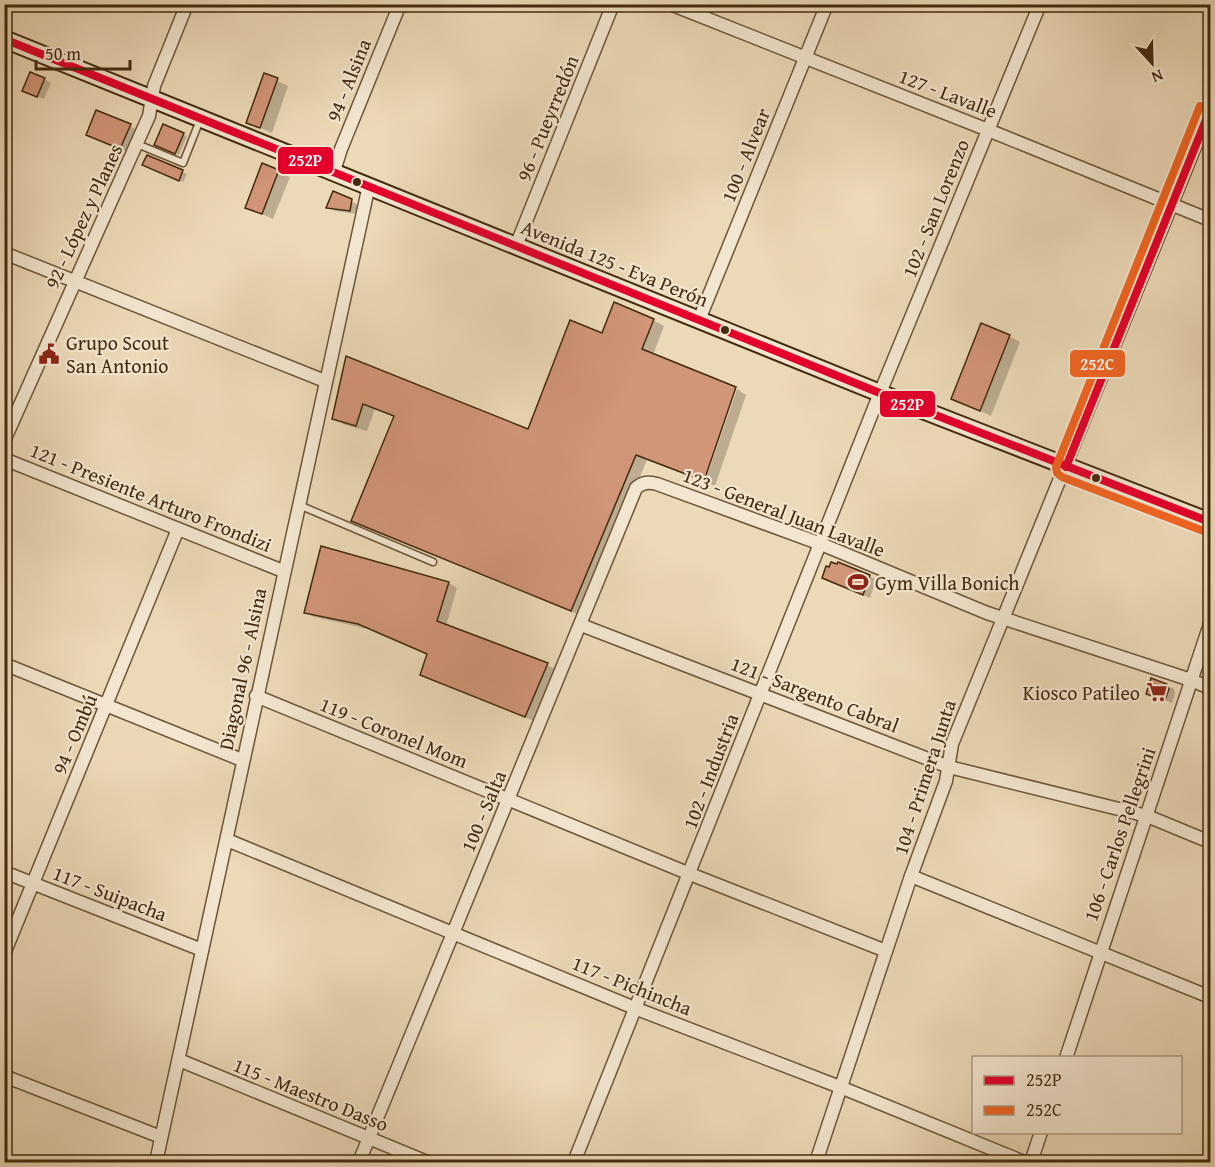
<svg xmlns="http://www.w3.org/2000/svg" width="1215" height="1167" font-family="'Gentium Book Plus',serif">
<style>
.shadow{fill:#0003}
.building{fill:#d19578;stroke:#432b0e;stroke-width:1.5}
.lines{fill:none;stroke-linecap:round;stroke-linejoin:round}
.lane-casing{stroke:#6d5638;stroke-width:9}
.street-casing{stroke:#6d5638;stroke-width:15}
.secondary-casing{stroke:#432b0e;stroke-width:20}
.lane{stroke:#f3e6d0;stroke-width:6}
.street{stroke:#f3e6d0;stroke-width:12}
.secondary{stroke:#f3e6d0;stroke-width:16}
.bus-1-casing{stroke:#f3e6d0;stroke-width:12}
.bus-2-casing{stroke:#f3e6d0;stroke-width:12}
.bus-1{stroke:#e4002b;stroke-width:8}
.bus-2{stroke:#f26522;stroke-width:8}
.bus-dot{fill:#432b0e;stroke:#f3e6d0;stroke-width:2}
.labels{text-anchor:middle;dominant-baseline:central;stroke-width:4.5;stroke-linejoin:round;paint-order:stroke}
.street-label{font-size:20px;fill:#432b0e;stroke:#f3e6d0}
.poi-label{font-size:20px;fill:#432b0e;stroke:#f3e6d0;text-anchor:start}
.line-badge{stroke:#f3e6d0;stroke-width:2}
.badge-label{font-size:16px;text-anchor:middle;font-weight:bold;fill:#fff}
</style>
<rect width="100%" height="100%" fill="#ecd9b7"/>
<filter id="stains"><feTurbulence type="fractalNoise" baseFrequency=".00333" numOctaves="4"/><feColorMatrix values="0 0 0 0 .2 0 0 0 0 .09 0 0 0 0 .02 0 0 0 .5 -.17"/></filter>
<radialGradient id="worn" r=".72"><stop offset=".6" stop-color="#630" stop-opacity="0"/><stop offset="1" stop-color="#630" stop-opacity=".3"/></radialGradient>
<g class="shadow">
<path d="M265 75 288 86 272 133 248 122Z"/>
<path d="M44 79 51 83 44 99 31 94Z"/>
<path d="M130 126 141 132 131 154 88 134Z"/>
<path d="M164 126 187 136 179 155 158 146Z"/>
<path d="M148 157 187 174 183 182 149 167Z"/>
<path d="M263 165 290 177 273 219 246 207Z"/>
<path d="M351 201 358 205 357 214 335 211 328 207Z"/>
<path d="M653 320 664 326 653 355 734 388 702 481 647 460 582 616 364 527 353 521 395 417 375 409 367 431 345 425 334 418 347 358 529 431 603 335Z"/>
<path d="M1009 336 1020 342 991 416 952 398Z"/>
<path d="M737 389 746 395 715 486 705 482Z"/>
<path d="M322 548 449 583 457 588 446 626 556 669 534 721 431 679 428 654 368 629 314 617 305 612Z"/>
<path d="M870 576 876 580 870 598 830 581Z"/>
<path d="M1166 685 1174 689 1175 694 1172 703 1147 693Z"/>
</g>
<g class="building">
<path d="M30 72 45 78 37 97 22 91Z"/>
<path d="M264 73 278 78 260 128 246 123Z"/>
<path d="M96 110 131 124 120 149 86 135Z"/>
<path d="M163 124 184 133 175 154 154 145Z"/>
<path d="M147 155 183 170 179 181 142 165Z"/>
<path d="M262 163 279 170 262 214 245 208Z"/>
<path d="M333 191 352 199 350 211 326 208Z"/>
<path d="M614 302 654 319 642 349 736 387 704 481 636 455 571 611 351 521 394 416 363 404 356 426 332 419 346 356 528 429 570 320 602 333Z"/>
<path d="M981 323 1010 335 980 411 951 399Z"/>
<path d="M321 546 449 582 437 621 548 663 525 717 420 675 427 654 358 624 304 613Z"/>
<path d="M831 562 837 564 838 562 870 575 863 595 822 578 826 566 829 567Z"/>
<path d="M1151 678 1167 684 1169 689 1165 700 1146 694Z"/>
</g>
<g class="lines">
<g class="lane-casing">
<g id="lane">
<path d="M137 144 183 163 200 120"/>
<path d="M299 505 433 562"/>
</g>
</g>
<g class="street-casing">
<g id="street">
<path d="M670 4 988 130 1210 220"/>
<path d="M334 171 341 149 400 4"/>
<path d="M516 246 613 4"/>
<path d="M4 253 325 381"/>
<path d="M699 320 827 4"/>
<path d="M4 441 149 116 154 86 187 4"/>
<path d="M4 459 283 571"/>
<path d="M581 625 949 767 1147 816 1210 842"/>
<path d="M4 664 242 760"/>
<path d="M256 696 690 874 886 951"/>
<path d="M227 840 637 1009 840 1087 1024 1162"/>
<path d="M4 872 202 950"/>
<path d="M911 876 1210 997"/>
<path d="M4 954 178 529"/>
<path d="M1066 1058 1210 624"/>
<path d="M179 1060 427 1162"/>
<path d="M4 1076 161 1137"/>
<path d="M156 1162C227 837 296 511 369 185"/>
<path d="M359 1162 636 488C643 482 648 482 657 484L821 544 987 613 1191 680 1210 688"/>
<path d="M574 1162 880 393 1040 4"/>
<path d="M816 1162 911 876 946 781 952 744 1210 110"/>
<path d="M1031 1162 1041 1132"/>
<path d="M1210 1162V1161"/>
</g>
</g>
<g class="secondary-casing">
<path id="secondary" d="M4 39 902 402 1210 522"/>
</g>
<use href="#lane" class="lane"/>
<use href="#street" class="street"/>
<use href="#secondary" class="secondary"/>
<g class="bus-1-casing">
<g id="bus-1">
<path d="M4 39 902 402 1210 522"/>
<path d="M1066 467 1210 110"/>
</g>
</g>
<g class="bus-2-casing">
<path id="bus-2" d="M1200 106 1056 467 1057 473 1062 477 1206 532"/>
</g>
<use href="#bus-1" class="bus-1"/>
<use href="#bus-2" class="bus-2"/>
</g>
<defs>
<g id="civic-bare" transform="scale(1.62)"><path d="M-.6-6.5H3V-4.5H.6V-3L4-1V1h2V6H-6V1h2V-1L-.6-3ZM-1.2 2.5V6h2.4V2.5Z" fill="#8f2418" stroke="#f3e6d0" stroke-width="2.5" paint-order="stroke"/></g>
<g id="stadium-bare" transform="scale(1.62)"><path d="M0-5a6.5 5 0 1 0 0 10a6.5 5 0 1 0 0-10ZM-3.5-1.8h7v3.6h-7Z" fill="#8f2418" stroke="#f3e6d0" stroke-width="2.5" paint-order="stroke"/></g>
<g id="supermarket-bare" transform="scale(1.62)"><path d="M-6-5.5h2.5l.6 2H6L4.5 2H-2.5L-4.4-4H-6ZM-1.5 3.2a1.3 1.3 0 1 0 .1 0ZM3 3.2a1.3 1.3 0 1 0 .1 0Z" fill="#8f2418" stroke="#f3e6d0" stroke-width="2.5" paint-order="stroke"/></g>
</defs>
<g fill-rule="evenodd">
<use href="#civic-bare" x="49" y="354"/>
<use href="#stadium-bare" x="858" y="582"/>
<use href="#supermarket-bare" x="1157" y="692"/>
</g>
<g class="bus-dot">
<circle cx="357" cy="182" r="5"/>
<circle cx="725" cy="330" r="5"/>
<circle cx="1096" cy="478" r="5"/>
</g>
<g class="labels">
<g class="street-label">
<text transform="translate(348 80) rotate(-68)">94 - Alsina</text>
<text transform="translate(948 93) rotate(21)">127 - Lavalle</text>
<text transform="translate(547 118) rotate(-68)">96 - Pueyrredón</text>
<text transform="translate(745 155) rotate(-68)">100 - Alvear</text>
<text transform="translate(935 208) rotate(-68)">102 - San Lorenzo</text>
<text transform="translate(83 216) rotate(-65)">92 - López y Planes</text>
<text transform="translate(615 263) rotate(22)">Avenida 125 - Eva Perón</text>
<text transform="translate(151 497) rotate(22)">121 - Presiente Arturo Frondizi</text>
<text transform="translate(784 512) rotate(21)">123 - General Juan Lavalle</text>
<text transform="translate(242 669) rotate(-78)">Diagonal 96 - Alsina</text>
<text transform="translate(815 694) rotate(21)">121 - Sargento Cabral</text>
<text transform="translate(394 732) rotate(22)">119 - Coronel Mom</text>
<text transform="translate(74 734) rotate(-67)">94 - Ombú</text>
<text transform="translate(710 771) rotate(-69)">102 - Industria</text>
<text transform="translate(924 777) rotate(-72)">104 - Primera Junta</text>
<text transform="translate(483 811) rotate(-67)">100 - Salta</text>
<text transform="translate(1119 834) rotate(-71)">106 - Carlos Pellegrini</text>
<text transform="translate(110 893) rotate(21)">117 - Suipacha</text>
<text transform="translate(632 985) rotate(22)">117 - Pichincha</text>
<text transform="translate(311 1094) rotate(22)">115 - Maestro Dasso</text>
</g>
<g class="poi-label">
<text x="66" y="342">Grupo Scout<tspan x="66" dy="23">San Antonio</tspan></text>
<text x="875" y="582">Gym Villa Bonich</text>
<text x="1140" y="692" text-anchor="end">Kiosco Patileo</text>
</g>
</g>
<g class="line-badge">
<rect x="277" y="146" width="57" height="29" rx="6" fill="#e4002b"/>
<rect x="1069" y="349" width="57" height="29" rx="6" fill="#f26522"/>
<rect x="879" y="390" width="57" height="28" rx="6" fill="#e4002b"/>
</g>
<g class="badge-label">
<text x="305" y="166">252P</text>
<text x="1097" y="370">252C</text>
<text x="907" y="410">252P</text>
</g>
<rect width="1215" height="1167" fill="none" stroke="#ecd9b7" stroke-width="24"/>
<rect x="6" y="6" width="1203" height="1155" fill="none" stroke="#432b0e" stroke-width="3"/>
<rect x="12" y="12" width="1191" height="1143" fill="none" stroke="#432b0e" stroke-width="1.5"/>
<rect x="972" y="1056" width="210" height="78" fill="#f3e6d0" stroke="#ad9b82" stroke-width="1.5"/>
<rect x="984" y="1076" width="30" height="9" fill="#e4002b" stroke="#ad9b82" stroke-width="1.5"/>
<text x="1026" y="1086" font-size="18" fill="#432b0e">252P</text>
<rect x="984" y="1106" width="30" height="9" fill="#f26522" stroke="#ad9b82" stroke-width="1.5"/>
<text x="1026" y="1116" font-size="18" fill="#432b0e">252C</text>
<g transform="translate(1152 63) rotate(158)" stroke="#f3e6d0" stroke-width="4.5" paint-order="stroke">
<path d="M0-4.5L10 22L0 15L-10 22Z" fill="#432b0e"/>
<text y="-9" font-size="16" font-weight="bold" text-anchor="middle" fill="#432b0e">N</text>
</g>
<path d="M36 60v9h94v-9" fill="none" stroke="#432b0e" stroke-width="3"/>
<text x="45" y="60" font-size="18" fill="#432b0e" stroke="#f3e6d0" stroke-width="4.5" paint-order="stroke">50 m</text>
<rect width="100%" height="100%" filter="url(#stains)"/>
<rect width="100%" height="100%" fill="url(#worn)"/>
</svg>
